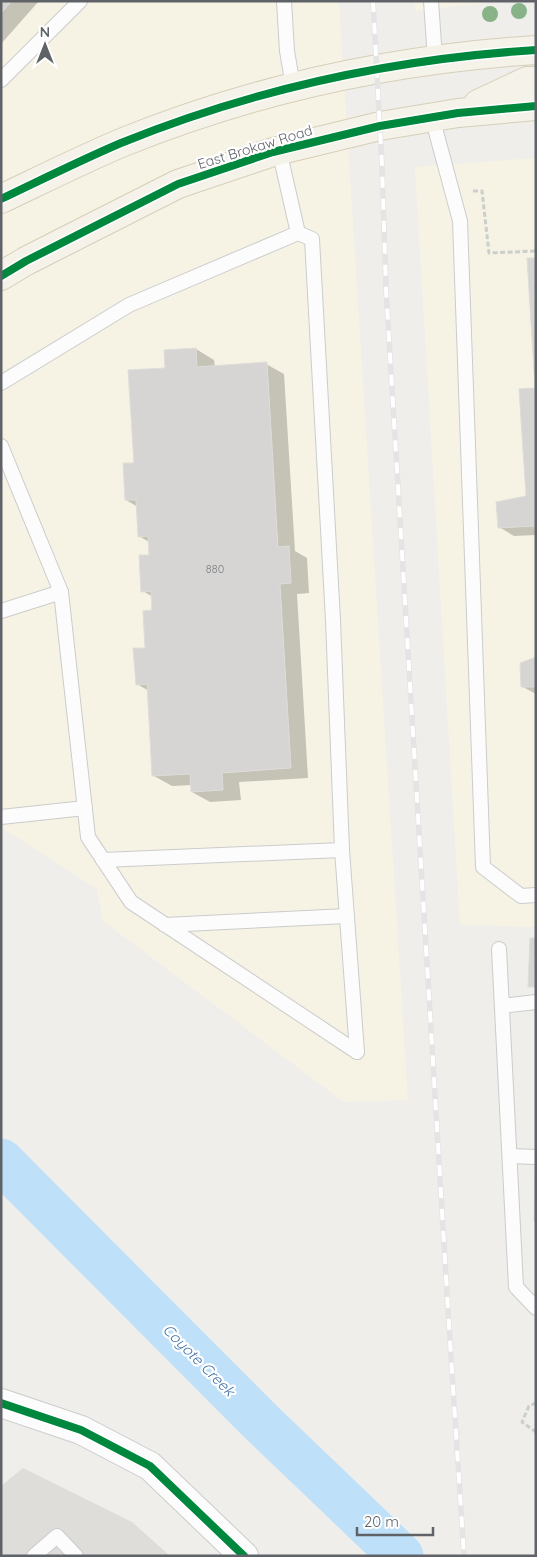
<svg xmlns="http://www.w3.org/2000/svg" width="537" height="1557" font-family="Quicksand,sans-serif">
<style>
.commercial{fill:#f7f3e4}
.industrial{fill:#dfddda}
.shadow{fill:#0003}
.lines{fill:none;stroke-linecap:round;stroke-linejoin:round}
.river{stroke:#bfe0f9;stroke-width:45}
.building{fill:#d6d5d3;stroke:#deddd9}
.service-casing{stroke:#cbcccc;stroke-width:16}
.tertiary-casing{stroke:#cbcccc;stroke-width:30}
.primary-casing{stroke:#d7ceb8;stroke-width:30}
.path{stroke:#cacfcc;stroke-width:3;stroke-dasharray:5 2.5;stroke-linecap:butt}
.service{stroke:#fdfcfc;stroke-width:14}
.tertiary{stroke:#fdfcfc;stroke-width:28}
.primary{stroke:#f4f2e9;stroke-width:28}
.rail-casing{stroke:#e4e4e4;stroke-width:5.5}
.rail{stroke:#fff;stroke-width:4;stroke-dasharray:11;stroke-linecap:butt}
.cycleway-casing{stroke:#fff;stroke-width:11}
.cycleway{stroke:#00873e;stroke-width:8}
.tree{fill:#88b388}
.labels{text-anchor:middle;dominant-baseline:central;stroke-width:4.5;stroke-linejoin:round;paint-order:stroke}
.number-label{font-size:11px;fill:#7e8184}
.street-label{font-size:14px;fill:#5f6368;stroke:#fff}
.water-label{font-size:15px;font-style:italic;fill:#4174aa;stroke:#fff}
</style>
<rect width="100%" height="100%" fill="#efeeea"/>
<g class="commercial">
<path d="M1 1H339L408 1100 344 1102 103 921 97 889 1 827Z"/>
<path d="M414 1H498L415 11Z"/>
<path d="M536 158V927L460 925 415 167Z"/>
</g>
<path class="industrial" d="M23 1468 132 1522 170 1556H1V1486Z"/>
<g class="shadow">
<path d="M1 1H39L1 44Z"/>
<path d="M196 349 214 360 215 367 266 364 284 374 295 551 307 558 309 593 297 594 308 778 239 782 241 800 210 802 192 792V785L172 786 154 776 149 691 137 684 154 611 153 597 143 591 150 556 149 542 139 536 138 507 126 500 167 370 166 351Z"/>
<path d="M536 389V535L514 536 499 527 527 497Z"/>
<path d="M536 659V694L523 687Z"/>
</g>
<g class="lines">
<path class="river" d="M1 1161 260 1421 401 1556"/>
</g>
<g class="building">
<path d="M1 1H12L1 13Z"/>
<path d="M527 258H536V526L498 528 496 502 526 496 519 389 535 388Z"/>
<path d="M196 348 197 367 267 362 278 547 289 546 291 583 280 584 291 768 222 773 223 790 191 792 190 774 152 776 147 684 136 685 133 648H145L143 611 152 610 151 591 141 592 139 555H149L148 536 138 537 136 500H125L123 463H134L128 370 165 368 164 350Z"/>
<path d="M536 657V687H521L520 663Z"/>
<path d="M530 938H536V987H528Z"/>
<path d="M535 1172H536V1221H534Z"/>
</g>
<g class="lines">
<g class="service-casing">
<g id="service">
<path d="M284 1 287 51 293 86"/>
<path d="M431 1 435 59"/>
<path d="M1 80 80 1"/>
<path d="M432 117 460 221 483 867 521 896 536 895"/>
<path d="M279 150 298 233"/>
<path d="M1 383 129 305 298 233 312 239 333 620 342 850 357 1052"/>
<path d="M1 446 61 592"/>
<path d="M1 611 61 592 88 837 131 902 357 1052"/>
<path d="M1 817 85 808"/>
<path d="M103 860 342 850"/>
<path d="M165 925 347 916"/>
<path d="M499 949 516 1287 536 1308"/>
<path d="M502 1006 536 1002"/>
<path d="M510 1156 536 1157"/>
<path d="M34 1556 57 1536 76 1556"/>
</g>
</g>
<g class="tertiary-casing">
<path id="tertiary" d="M1 1403 81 1430 150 1466 244 1556"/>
</g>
<g class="primary-casing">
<g id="primary">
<path d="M478 104 527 81H536"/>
<path d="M1 199C41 180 81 160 121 143 254 89 393 59 536 50"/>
<path d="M1 276 26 261 178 184 273 152 380 126 458 113 536 106"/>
</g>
</g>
<g class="path">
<path d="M473 191H482L489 253 536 251"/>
<path d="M536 1403 529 1406 522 1422 536 1432"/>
</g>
<use href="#service" class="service"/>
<use href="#tertiary" class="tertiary"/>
<use href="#primary" class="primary"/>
<g class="rail-casing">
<path id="rail" d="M373 1 382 166 386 289 449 1326 464 1556"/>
</g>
<use href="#rail" class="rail"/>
<g class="cycleway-casing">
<g id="cycleway">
<path d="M1 199C41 180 81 160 121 143 254 89 393 59 536 50"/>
<path d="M1 276 26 261 178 184 273 152 380 126 458 113 536 106"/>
<path d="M1 1403 81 1430 150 1466 244 1556"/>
</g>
</g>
<use href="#cycleway" class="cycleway"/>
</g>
<g class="tree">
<circle cx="519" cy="11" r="8"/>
<circle cx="490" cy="14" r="8"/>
</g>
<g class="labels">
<g class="number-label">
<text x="215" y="569">880</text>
</g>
<g class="street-label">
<text transform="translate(255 147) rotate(-17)">East Brokaw Road</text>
</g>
<g class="water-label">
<text transform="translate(199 1360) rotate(45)">Coyote Creek</text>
</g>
</g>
<rect width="537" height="1557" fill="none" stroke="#5f6368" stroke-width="5"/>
<g transform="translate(45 45)" stroke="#ffffff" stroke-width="4" paint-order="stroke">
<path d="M0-4L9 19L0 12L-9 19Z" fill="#5f6368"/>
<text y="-8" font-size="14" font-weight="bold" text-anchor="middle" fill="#5f6368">N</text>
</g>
<path d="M357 1527v8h76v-8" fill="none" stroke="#5f6368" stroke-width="2.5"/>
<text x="364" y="1527" font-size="15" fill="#5f6368" stroke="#ffffff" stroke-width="4" paint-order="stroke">20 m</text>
</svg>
